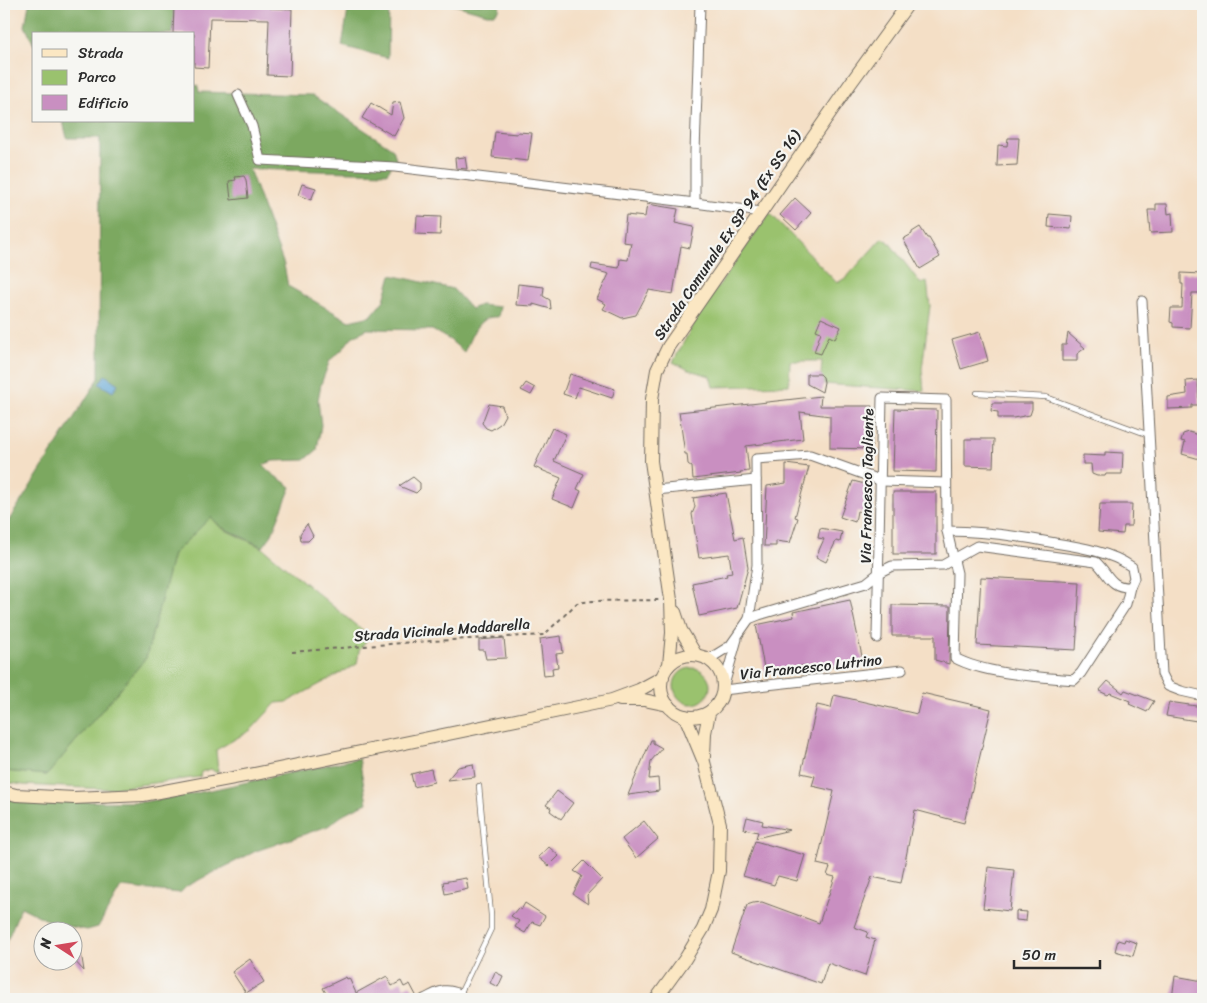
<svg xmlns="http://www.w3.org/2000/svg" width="1207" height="1003" font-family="Sriracha,sans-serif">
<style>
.green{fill:#9ac26e;stroke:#62764c}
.forest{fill:#7ba861;stroke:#536a46}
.water{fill:#5fa5d5;stroke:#456880}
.building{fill:#c98fc1}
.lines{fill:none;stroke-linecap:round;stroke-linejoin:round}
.lane-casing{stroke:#716a61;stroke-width:6}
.street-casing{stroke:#716a61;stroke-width:11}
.secondary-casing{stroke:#716a61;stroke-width:14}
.path{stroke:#716a61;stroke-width:2;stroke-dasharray:4 4;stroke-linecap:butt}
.lane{stroke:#fff;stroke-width:4.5}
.street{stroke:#fff;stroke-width:9}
.secondary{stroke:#fbe7c3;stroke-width:12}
.labels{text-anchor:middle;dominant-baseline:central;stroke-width:4.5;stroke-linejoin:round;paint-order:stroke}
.street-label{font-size:15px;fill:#2b2b2b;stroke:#f6f6f2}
</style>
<rect width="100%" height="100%" fill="#f6f6f2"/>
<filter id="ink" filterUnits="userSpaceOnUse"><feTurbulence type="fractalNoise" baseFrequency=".02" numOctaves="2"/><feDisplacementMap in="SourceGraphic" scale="10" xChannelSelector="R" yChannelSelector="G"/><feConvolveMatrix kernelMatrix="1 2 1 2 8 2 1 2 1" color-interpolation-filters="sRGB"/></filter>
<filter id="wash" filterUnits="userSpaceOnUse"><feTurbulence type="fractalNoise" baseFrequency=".0096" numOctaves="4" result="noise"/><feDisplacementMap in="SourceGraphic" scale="20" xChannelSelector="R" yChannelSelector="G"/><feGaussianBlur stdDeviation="1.12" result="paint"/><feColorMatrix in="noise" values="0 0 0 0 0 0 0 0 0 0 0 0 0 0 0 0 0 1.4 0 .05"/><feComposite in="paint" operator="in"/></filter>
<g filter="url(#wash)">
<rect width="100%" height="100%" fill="#f4dfc6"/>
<g class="green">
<path d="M770 213 837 283 847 277 882 238 888 241 921 284 927 281 930 306 922 369 924 391 823 384 824 382 821 375 822 361H790L789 385 713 387 710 376 689 370 673 362 700 312Z"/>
<path d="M211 517 221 528 263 548 364 632 368 638 359 651 357 664 287 702 276 703 251 730 216 750 218 772H215L211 769 201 772 200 777 108 789 23 785 4 782V771L47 775 146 658 173 554Z"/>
<circle cx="692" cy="686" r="18"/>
</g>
<g class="forest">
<path d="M29 4H174L173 34H34V45L25 26Z"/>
<path d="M349 4H389L388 58 342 46Z"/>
<path d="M451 4H500L499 10 494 14H487Z"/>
<path d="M198 85 199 92 312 95 393 149 396 159 387 173 249 169 284 265 288 286 349 321 371 316 384 300 391 275 453 289 471 309 480 305 500 307 498 317C477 315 472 336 464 352L450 340 432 330 367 329 352 337 341 351 330 360 321 384 318 400 321 425 317 450 305 460 273 461 263 465C271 475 281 479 291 487L271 536 263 547 221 527 211 517 173 554 146 658 47 775 4 771V528L99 378 100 138H67L63 121H194V86Z"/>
<path d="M359 758 367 803 347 812 328 826 256 851 187 886 180 893 121 887 98 927 87 930 53 923 21 907 4 948V798L27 801 143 802 192 794Z"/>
</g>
<path class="water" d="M105 375 118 384 113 392 99 384Z"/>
<g id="blocks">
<g class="building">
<path d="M174 4H270V8L292 9 290 76 267 75 269 19 210 18 208 68 194 67V34H173Z"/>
<path d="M400 102 404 118 394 136 362 118 371 103 391 115 393 103Z"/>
<path d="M495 132 517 134 518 132 532 133 528 161 492 157Z"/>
<path d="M1008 138H1019L1017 165 997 166 998 145 1007 146Z"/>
<path d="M465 157 467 169 456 168 455 158Z"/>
<path d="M244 176 246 180 248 198 231 200 229 181 236 180 235 177Z"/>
<path d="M302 184 316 188 311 200 298 195Z"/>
<path d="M795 198 811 213 796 230 780 215Z"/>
<path d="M647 204 678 209 675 223 694 227 690 248 681 246 673 294 649 290 636 315 622 318 603 309 606 304 597 299 609 274 591 269 592 264 619 268 620 259 628 260 631 243 623 242 626 215 645 217Z"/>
<path d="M1156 204H1167L1168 214 1172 213 1173 232 1150 233 1148 210H1156Z"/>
<path d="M1049 214 1072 216 1071 229 1048 227Z"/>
<path d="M417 216 441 217 440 235 416 234Z"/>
<path d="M920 227 927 238H929L940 257 920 269 903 239 912 234V232Z"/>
<path d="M1181 273 1202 274 1201 293H1192L1190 328 1173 327V323L1170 322 1171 308H1182L1183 284H1181Z"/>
<path d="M518 284 544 287 543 296 550 300 551 309 533 304V306L516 305Z"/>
<path d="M821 318 841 327 835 339 829 336 821 354 814 352 821 332 816 330Z"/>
<path d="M980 332 988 361 961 369 952 340Z"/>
<path d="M1068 333 1085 348 1077 354V361H1062V345H1066Z"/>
<path d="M570 374 615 389 612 398 579 387 575 398 563 394Z"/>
<path d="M807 374H820L823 377 824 382 822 392 807 384Z"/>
<path d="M1198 380 1199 405H1192V408L1168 409V397L1187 394 1186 381Z"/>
<path d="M526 383 535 388 531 395 521 390Z"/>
<path d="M821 396 820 406H872V449L830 448V416L800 412 803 439 746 446 749 471 740 472 741 473 693 479 692 467 688 464 687 454H685L679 412Z"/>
<path d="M992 403H1032V409L1030 415 1013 418H998V412L991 411Z"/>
<path d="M489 404 502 406 505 415 500 424 491 430 486 428 482 423Z"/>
<path d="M895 409 937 410 936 472 893 471Z"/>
<path d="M552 428 566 434 554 461 584 474 577 489 581 491 574 508 552 499 561 478 534 467Z"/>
<path d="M1189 432 1203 436V460L1182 454 1185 442 1181 441 1183 434Z"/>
<path d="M965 439H994L993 467 965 466Z"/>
<path d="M1105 452 1123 453 1122 474H1106L1105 476H1097L1092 474 1091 464H1083V455L1105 456Z"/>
<path d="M786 464 809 467 795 517 798 518 790 543 776 541V546H764L767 486 786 483Z"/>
<path d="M413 477 420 483V489L416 493 399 486Z"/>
<path d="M853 481 869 485 863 513 857 511 855 522 840 517Z"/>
<rect x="893" y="492" width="43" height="62"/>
<path d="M726 493 735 539 743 537 748 568 737 608 699 616 692 583 727 576 726 574 732 573 729 554 699 558 692 514 695 507 693 498Z"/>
<path d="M1100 504H1132L1131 526H1124L1123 534 1098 532Z"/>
<path d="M307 524 313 536 308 541H301L300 534Z"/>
<path d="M820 528 842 532 840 542 836 541 826 562 816 557 824 539 818 538Z"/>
<path d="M981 577 1080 582 1076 650 977 645Z"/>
<path d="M850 600 863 661 808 672 807 665 765 673 756 625 794 617 793 612Z"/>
<path d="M892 605 950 606 949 664 935 660V636H892Z"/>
<path d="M561 636 563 653 556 654 558 667 552 668 553 675 544 676 540 639Z"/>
<path d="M504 638 506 658 486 659 484 650H479V640Z"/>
<path d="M1108 681 1123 693 1125 690 1154 701 1147 712 1129 704 1130 701 1110 693 1108 695 1099 691Z"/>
<path d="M922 693 991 709 964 823 915 810 901 883 872 877 854 927 868 932 866 937 875 940 865 976 828 963 821 984 731 952 747 905 753 903 762 902 819 923 835 877 827 875 830 867 817 864 834 791 812 786 815 776 801 773 817 705 831 708 834 695 917 714Z"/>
<path d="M1169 702 1203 707V722L1166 716Z"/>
<path d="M651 740H653V743L662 748 651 761 649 779 658 778 659 791 628 795Z"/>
<path d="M473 764 475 777 447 780 458 767Z"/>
<path d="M431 769 434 782 414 787 411 774Z"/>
<path d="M557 791 573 803 561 819 550 811 551 808 546 805Z"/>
<path d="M747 817 763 821 762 825 790 830 756 838 758 832 744 829Z"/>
<path d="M644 821 658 839 636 858 622 839Z"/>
<path d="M755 841 805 855 797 881 778 876 774 885 743 876Z"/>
<path d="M549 847 559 856 549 866 538 857Z"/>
<path d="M584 861 602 879 587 895 588 904 573 894 582 876 574 871Z"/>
<path d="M988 867 1014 870 1010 911 983 908Z"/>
<path d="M466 878 468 889 445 894 443 882Z"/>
<path d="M525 903 545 916 540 925 532 922 525 933 515 927 519 921 511 916 518 908 521 910Z"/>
<path d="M1016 911 1027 912 1026 921 1016 920Z"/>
<path d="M1125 939 1137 943 1133 956 1115 951 1118 940 1124 942Z"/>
<path d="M72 952H81L84 971 72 958Z"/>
<path d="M250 959 264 982 246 993 232 972Z"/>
<path d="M495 972 503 976 498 987 490 983Z"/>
<path d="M387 976 392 986 401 981 404 987 410 984 418 999H329L323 988 346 977 347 979 349 978 356 993Z"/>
<path d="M1175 976 1203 981V999H1172Z"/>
</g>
</g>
</g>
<g filter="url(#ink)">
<use href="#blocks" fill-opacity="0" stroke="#716a61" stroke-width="1"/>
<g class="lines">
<g class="lane-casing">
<g id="lane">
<path d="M977 393 1046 397 1149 435"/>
<path d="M460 994 491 929V915L479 786"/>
</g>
</g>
<g class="street-casing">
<g id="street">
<path d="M700 4 695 152V203L761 212"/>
<path d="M238 95 252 126 260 160 395 167 695 203"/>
<path d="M1142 301 1162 674 1168 686 1181 691 1203 696"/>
<path d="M656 490 756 480"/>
<path d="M749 619 757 565 756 459 810 455 882 481 946 483"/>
<path d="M877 638 882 398 946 400 947 531 957 573 955 658C984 674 1040 677 1074 680L1081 673 1126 604 1130 587"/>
<path d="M709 659 730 646 749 619 759 615 866 583 880 572 892 566 943 565 977 546 1096 562C1109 574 1110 588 1130 587L1134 578 1132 567C1111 552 1080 547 1055 543 1019 536 983 531 947 531"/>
<path d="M724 685 737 639"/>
<path d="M723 690 902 670"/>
<path d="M424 999C439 992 444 987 460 994L458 999"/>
</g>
</g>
<g class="secondary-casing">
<g id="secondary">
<path d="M675 612 681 630 696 655"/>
<circle cx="692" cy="686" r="31"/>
<path d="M669 665 672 633 671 600 651 461 652 399 657 370 668 347 850 84 908 4"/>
<path d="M620 700H644L668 705"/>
<path d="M704 757 705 733 709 713"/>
<path d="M4 792 16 795 74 798 143 795 255 774 612 700 639 690 663 677"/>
<path d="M656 999 685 959 703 929 711 910 719 871 720 824 704 762 685 716"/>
</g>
</g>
<path class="path" d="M292 652 414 642 544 635 577 603 593 601 659 600"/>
<use href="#lane" class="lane"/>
<use href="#street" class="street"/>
<use href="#secondary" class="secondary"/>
</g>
</g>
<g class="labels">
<g class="street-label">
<text transform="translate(727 235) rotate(-56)">Strada Comunale Ex SP 94 (Ex SS 16)</text>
<text transform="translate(867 486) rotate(-89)">Via Francesco Tagliente</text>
<text transform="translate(442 630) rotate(-4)">Strada Vicinale Maddarella</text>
<text transform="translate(811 667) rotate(-6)">Via Francesco Lutrino</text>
</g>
</g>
<rect width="1207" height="1003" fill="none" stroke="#f6f6f2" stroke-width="20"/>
<rect x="32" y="32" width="162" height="90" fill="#f6f6f2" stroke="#a5a5a2"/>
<rect x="42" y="49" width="25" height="8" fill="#fbe7c3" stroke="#a5a5a2"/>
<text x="78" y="58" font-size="15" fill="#2b2b2b">Strada</text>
<rect x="42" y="70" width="25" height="15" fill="#9ac26e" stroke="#a5a5a2"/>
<text x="78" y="82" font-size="15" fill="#2b2b2b">Parco</text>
<rect x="42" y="95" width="25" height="15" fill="#c98fc1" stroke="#a5a5a2"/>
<text x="78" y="108" font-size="15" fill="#2b2b2b">Edificio</text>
<g transform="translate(58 946) rotate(282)"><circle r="24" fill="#f6f6f2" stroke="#a5a5a2"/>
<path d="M0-4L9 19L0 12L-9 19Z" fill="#d1495b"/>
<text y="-8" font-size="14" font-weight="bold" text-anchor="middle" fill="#2b2b2b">N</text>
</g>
<path d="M1014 960v8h86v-8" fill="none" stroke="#2b2b2b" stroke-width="2.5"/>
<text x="1022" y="960" font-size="15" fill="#2b2b2b" stroke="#f6f6f2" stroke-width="4" paint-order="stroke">50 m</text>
</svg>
